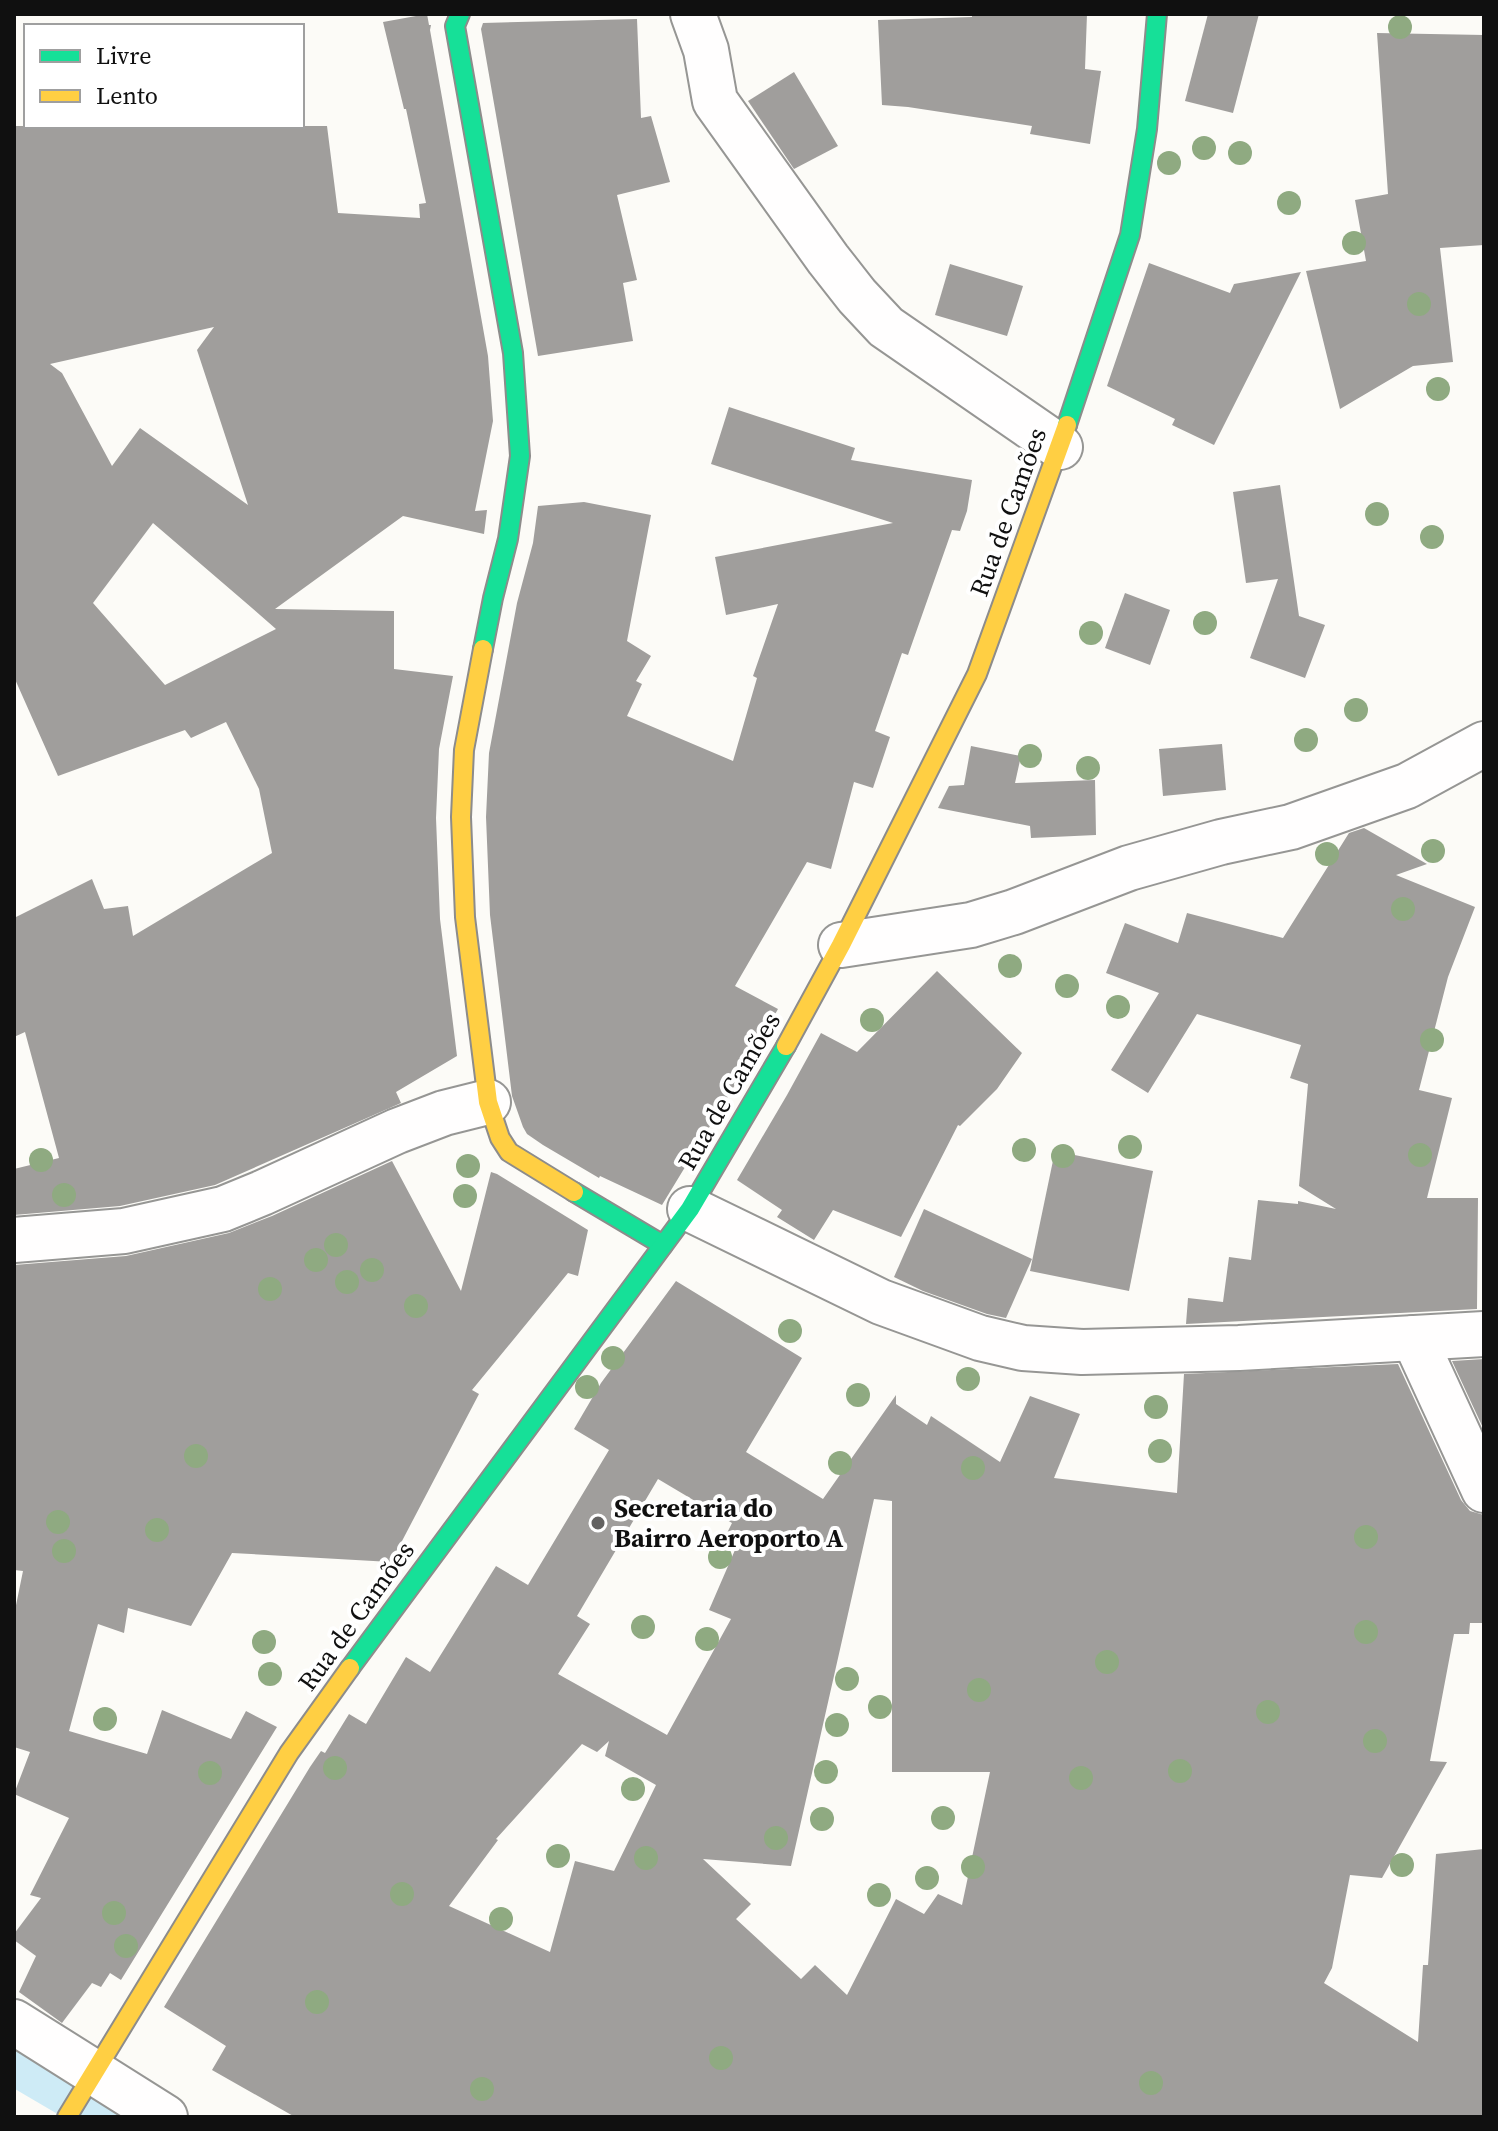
<svg xmlns="http://www.w3.org/2000/svg" width="1498" height="2131" font-family="'Source Serif 4',serif">
<style>
.lines{fill:none;stroke-linecap:round;stroke-linejoin:round}
.canal{stroke:#ceebf6;stroke-width:56}
.building{fill:#a09e9c;fill-rule:evenodd}
.street-casing{stroke:#969694;stroke-width:48}
.fast-casing{stroke:#8d8c8b;stroke-width:22}
.slow-casing{stroke:#8d8c8b;stroke-width:22}
.street{stroke:#fffefe;stroke-width:44}
.fast{stroke:#16e098;stroke-width:18}
.slow{stroke:#ffcf43;stroke-width:18}
.tree{fill:#8faa81}
.poi-dot{fill:#636261;stroke:#fff;stroke-width:3}
.labels{text-anchor:middle;dominant-baseline:central;stroke-width:8;stroke-linejoin:round;paint-order:stroke}
.street-label{font-size:26px;fill:#101010;stroke:#fff}
.poi-label{font-size:26px;font-weight:bold;fill:#101010;stroke:#fff;text-anchor:start}
</style>
<rect width="100%" height="100%" fill="#fcfbf7"/>
<g class="lines">
<path class="canal" d="M14 2056 118 2117"/>
</g>
<g class="building">
<path d="M427 14 429 25H431L430 30 488 356 493 421 475 511 487 510 484 534 403 516 275 609 394 611V669L453 676 439 749 436 818 440 919 457 1056 396 1092 401 1103 215 1185 120 1206 14 1215V1169L59 1158 25 1032 14 1037V918L92 879 104 909 128 906 133 936 272 853 259 789 226 722 191 738 185 730 58 776 14 677V126H327L338 213 420 218 419 204 426 203 406 109H404L383 22ZM214 327 197 350 248 505 140 428 112 466 62 373 50 364ZM153 523 252 608 276 629 165 685 93 603Z"/>
<path d="M972 14H1087L1085 69 1101 71 1090 144 1030 134 1032 126 908 107 882 105 878 20 972 17Z"/>
<path d="M1208 14H1259L1233 113 1185 101Z"/>
<path d="M637 19 641 118 651 116 670 182 617 195 637 280 623 283 633 341 538 356 481 29 483 23Z"/>
<path d="M1377 33 1484 35V245L1440 248 1453 362 1413 366 1340 409 1306 271 1366 261 1355 200 1388 194Z"/>
<path d="M794 72 838 146 794 169 748 101Z"/>
<path d="M1149 263 1230 293 1234 284 1301 272 1214 445 1172 425 1175 419 1107 386Z"/>
<path d="M950 264 1023 286 1007 336 935 315Z"/>
<path d="M729 407 855 448 851 460 972 480 967 511 960 531 952 530 908 655 902 653 875 731 890 737 873 788 854 782 831 869 807 862 735 986 778 1009 744 1070 662 1205 600 1176 599 1178 543 1145 527 1134 523 1127 512 1096 490 915 486 817 489 753 517 603 533 543 538 506 584 502 651 515 627 641 651 656 636 681 642 684 627 716 733 761 757 678 753 676 778 604 726 615 715 557 893 523 711 464Z"/>
<path d="M1280 485 1299 616 1325 625 1305 678 1250 658 1278 579 1246 583 1233 492Z"/>
<path d="M1125 593 1170 610 1150 665 1105 648Z"/>
<path d="M1222 744 1226 790 1163 796 1159 749Z"/>
<path d="M971 746 1021 756 1015 783 1095 780 1096 835 1031 838 1030 826 938 808 949 786 964 785Z"/>
<path d="M1364 828 1427 864 1396 875 1475 907 1448 977 1419 1090 1452 1098 1427 1198H1478L1477 1309 1186 1324 1188 1298 1223 1302 1229 1257 1251 1260 1258 1200 1298 1204V1201L1336 1209 1299 1186 1308 1084 1290 1078 1301 1045 1197 1014 1148 1093 1111 1070 1159 993 1106 973 1125 923 1178 943 1187 913 1283 938 1349 833Z"/>
<path d="M937 971 1022 1053 997 1089 960 1126 958 1125 901 1237 833 1210 814 1240 777 1217 782 1210 737 1180 787 1095 821 1033 857 1052Z"/>
<path d="M1055 1151 1153 1171 1129 1291 1030 1271Z"/>
<path d="M392 1161 461 1291 491 1172 497 1174 588 1230 578 1276 568 1273 472 1390 479 1394 391 1562 232 1553 191 1626 128 1608 124 1633 98 1624 69 1731 147 1754 162 1710 231 1739 246 1711 277 1727 121 1980 110 1973 101 1987 92 1983 62 2023 19 1992 36 1956 14 1940V1934L41 1898 30 1895 69 1818 14 1794 30 1752 14 1747V1615L23 1571 14 1570V1265L126 1256 229 1233 272 1216Z"/>
<path d="M924 1209 1032 1259 1006 1318 987 1314 923 1291 894 1277Z"/>
<path d="M676 1281 802 1358 746 1452 823 1499 896 1395V1404L927 1425 931 1416 1000 1462 1030 1396 1080 1414 1054 1478 1177 1493 1184 1374 1398 1364 1461 1500 1470 1511 1484 1515V1623H1470L1469 1634H1454L1430 1761 1447 1762 1382 1878 1350 1875 1332 1968 1324 1983 1418 2042 1423 1965H1428L1436 1854 1484 1849V2117H295L212 2070 226 2046 164 2007 310 1767 321 1751 325 1753 349 1714 366 1724 406 1657 430 1672 496 1566 528 1585 609 1450 574 1429 601 1383ZM658 1479 732 1523 725 1537 738 1543 709 1610 731 1619 667 1735 558 1674 590 1624 577 1616ZM874 1499 892 1501V1772H990L962 1905 938 1894 924 1914 896 1899 847 1995 815 1965 801 1979 736 1919 751 1904 703 1859 791 1866ZM609 1741 605 1756 656 1785 614 1871 575 1861 550 1952 449 1906 498 1840 496 1839 582 1744 597 1752Z"/>
<path d="M1484 1359V1430L1452 1361Z"/>
</g>
<g class="lines">
<g class="street-casing">
<g id="street">
<path d="M693 14 706 50 715 101 828 259 857 296 886 327 1060 447"/>
<path d="M841 945 971 925 1014 912 1129 868 1221 842 1291 827 1407 786 1484 744"/>
<path d="M690 1209 881 1302 980 1338 1023 1348 1082 1352 1239 1348 1484 1334"/>
<path d="M14 1240 124 1231 223 1209 262 1193 397 1131 444 1113 488 1102"/>
<path d="M1414 1338 1484 1490"/>
<path d="M14 2022 165 2117"/>
</g>
</g>
<g class="fast-casing">
<g id="fast">
<path d="M460 14 455 26 513 353 520 456 508 539 493 598 483 649"/>
<path d="M1067 425 1130 235 1147 129 1157 14"/>
<path d="M574 1192 663 1245"/>
<path d="M350 1668 690 1209 786 1046"/>
</g>
</g>
<g class="slow-casing">
<g id="slow">
<path d="M483 649 464 750 461 817 465 917 488 1102 500 1138 509 1152 574 1192"/>
<path d="M786 1046 841 945 977 674 1067 425"/>
<path d="M67 2117 289 1753 350 1668"/>
</g>
</g>
<use href="#street" class="street"/>
<use href="#fast" class="fast"/>
<use href="#slow" class="slow"/>
</g>
<g class="tree">
<circle cx="1400" cy="27" r="12"/>
<circle cx="1204" cy="148" r="12"/>
<circle cx="1240" cy="153" r="12"/>
<circle cx="1169" cy="163" r="12"/>
<circle cx="1289" cy="203" r="12"/>
<circle cx="1354" cy="243" r="12"/>
<circle cx="1419" cy="304" r="12"/>
<circle cx="1438" cy="389" r="12"/>
<circle cx="1377" cy="514" r="12"/>
<circle cx="1432" cy="537" r="12"/>
<circle cx="1205" cy="623" r="12"/>
<circle cx="1091" cy="633" r="12"/>
<circle cx="1356" cy="710" r="12"/>
<circle cx="1306" cy="740" r="12"/>
<circle cx="1030" cy="756" r="12"/>
<circle cx="1088" cy="768" r="12"/>
<circle cx="1433" cy="851" r="12"/>
<circle cx="1327" cy="854" r="12"/>
<circle cx="1403" cy="909" r="12"/>
<circle cx="1010" cy="966" r="12"/>
<circle cx="1067" cy="986" r="12"/>
<circle cx="1118" cy="1007" r="12"/>
<circle cx="872" cy="1020" r="12"/>
<circle cx="1432" cy="1040" r="12"/>
<circle cx="1130" cy="1147" r="12"/>
<circle cx="1024" cy="1150" r="12"/>
<circle cx="1420" cy="1155" r="12"/>
<circle cx="1063" cy="1156" r="12"/>
<circle cx="41" cy="1160" r="12"/>
<circle cx="468" cy="1166" r="12"/>
<circle cx="64" cy="1195" r="12"/>
<circle cx="465" cy="1196" r="12"/>
<circle cx="336" cy="1245" r="12"/>
<circle cx="316" cy="1260" r="12"/>
<circle cx="372" cy="1270" r="12"/>
<circle cx="347" cy="1282" r="12"/>
<circle cx="270" cy="1289" r="12"/>
<circle cx="416" cy="1306" r="12"/>
<circle cx="790" cy="1331" r="12"/>
<circle cx="613" cy="1358" r="12"/>
<circle cx="968" cy="1379" r="12"/>
<circle cx="587" cy="1387" r="12"/>
<circle cx="858" cy="1395" r="12"/>
<circle cx="1156" cy="1407" r="12"/>
<circle cx="1160" cy="1451" r="12"/>
<circle cx="196" cy="1456" r="12"/>
<circle cx="840" cy="1463" r="12"/>
<circle cx="973" cy="1468" r="12"/>
<circle cx="58" cy="1522" r="12"/>
<circle cx="157" cy="1530" r="12"/>
<circle cx="1366" cy="1537" r="12"/>
<circle cx="64" cy="1551" r="12"/>
<circle cx="720" cy="1557" r="12"/>
<circle cx="643" cy="1627" r="12"/>
<circle cx="1366" cy="1632" r="12"/>
<circle cx="707" cy="1639" r="12"/>
<circle cx="264" cy="1642" r="12"/>
<circle cx="1107" cy="1662" r="12"/>
<circle cx="270" cy="1674" r="12"/>
<circle cx="847" cy="1679" r="12"/>
<circle cx="979" cy="1690" r="12"/>
<circle cx="880" cy="1707" r="12"/>
<circle cx="1268" cy="1712" r="12"/>
<circle cx="105" cy="1719" r="12"/>
<circle cx="837" cy="1725" r="12"/>
<circle cx="1375" cy="1741" r="12"/>
<circle cx="335" cy="1768" r="12"/>
<circle cx="1180" cy="1771" r="12"/>
<circle cx="826" cy="1772" r="12"/>
<circle cx="210" cy="1773" r="12"/>
<circle cx="1081" cy="1778" r="12"/>
<circle cx="633" cy="1789" r="12"/>
<circle cx="943" cy="1818" r="12"/>
<circle cx="822" cy="1819" r="12"/>
<circle cx="776" cy="1838" r="12"/>
<circle cx="558" cy="1856" r="12"/>
<circle cx="646" cy="1858" r="12"/>
<circle cx="1402" cy="1865" r="12"/>
<circle cx="973" cy="1867" r="12"/>
<circle cx="927" cy="1878" r="12"/>
<circle cx="402" cy="1894" r="12"/>
<circle cx="879" cy="1895" r="12"/>
<circle cx="114" cy="1913" r="12"/>
<circle cx="501" cy="1919" r="12"/>
<circle cx="126" cy="1946" r="12"/>
<circle cx="317" cy="2002" r="12"/>
<circle cx="721" cy="2058" r="12"/>
<circle cx="1151" cy="2083" r="12"/>
<circle cx="482" cy="2089" r="12"/>
</g>
<circle class="poi-dot" cx="598" cy="1523" r="8"/>
<g class="labels">
<g class="street-label">
<text transform="translate(1008 512) rotate(-70)">Rua de Camões</text>
<text transform="translate(729 1091) rotate(-60)">Rua de Camões</text>
<text transform="translate(356 1616) rotate(-54)">Rua de Camões</text>
</g>
<g class="poi-label">
<text x="614" y="1508">Secretaria do<tspan x="614" dy="30">Bairro Aeroporto A</tspan></text>
</g>
</g>
<rect width="1498" height="2131" fill="none" stroke="#101010" stroke-width="32"/>
<rect x="24" y="24" width="280" height="104" fill="#ffffff" stroke="#9f9f9f" stroke-width="2"/>
<rect x="40" y="50" width="40" height="12" fill="#16e098" stroke="#9f9f9f" stroke-width="2"/>
<text x="96" y="64" font-size="24" fill="#101010">Livre</text>
<rect x="40" y="90" width="40" height="12" fill="#ffcf43" stroke="#9f9f9f" stroke-width="2"/>
<text x="96" y="104" font-size="24" fill="#101010">Lento</text>
</svg>
